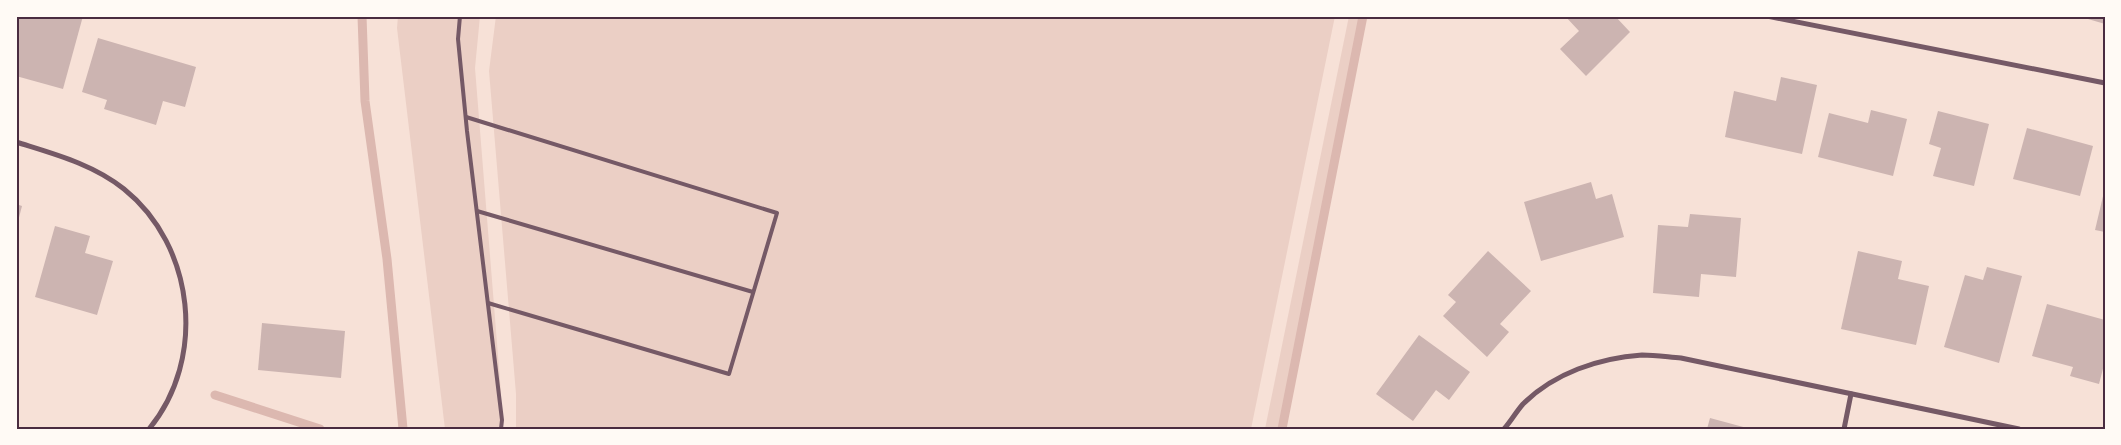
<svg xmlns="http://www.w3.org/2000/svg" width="2121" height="445" font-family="'Roboto Serif',serif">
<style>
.green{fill:#ebcfc5}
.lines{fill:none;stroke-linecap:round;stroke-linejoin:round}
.stream{stroke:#dcb8b0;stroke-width:9}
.building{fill:#ccb4b1}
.service{stroke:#755966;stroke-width:4}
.minor{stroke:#755966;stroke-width:5}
.neatline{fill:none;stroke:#4a2c40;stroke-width:2}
</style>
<rect width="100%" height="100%" fill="#f7e1d7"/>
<g class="green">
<path d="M398 16H480L475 68 501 393V429H445L397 28Z"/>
<path d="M496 16H1335L1251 429H516V394L489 71Z"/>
<path d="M1349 16H1361L1280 429H1265Z"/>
</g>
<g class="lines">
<g class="stream">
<path d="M362 16 365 101 387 259 403 429"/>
<path d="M215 395 320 429"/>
<path d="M1282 429 1363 16"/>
</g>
</g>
<g class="building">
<path d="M16 16H83L63 89 16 76Z"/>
<path d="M1565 16H1615L1630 32 1586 76 1560 49 1579 31Z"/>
<path d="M2088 16H2105V24L2088 19Z"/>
<path d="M98 38 196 67 185 107 163 101 156 125 104 109 107 100 82 92Z"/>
<path d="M1781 77 1817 85 1802 154 1725 137 1734 91 1776 101Z"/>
<path d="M1871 110 1907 119 1893 176 1818 157 1829 113 1868 123Z"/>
<path d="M1938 111 1989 124 1974 186 1933 176 1941 148 1929 144Z"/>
<path d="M2027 128 2093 146 2080 196 2013 179Z"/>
<path d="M1591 182 1596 199 1612 194 1624 237 1541 261 1524 202Z"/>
<path d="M2104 192 2105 193V232L2095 230Z"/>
<path d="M16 204 22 206 17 225H16Z"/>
<path d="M1690 214 1741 218 1736 277 1701 274 1699 297 1653 293 1658 225 1688 227Z"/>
<path d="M55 226 90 236 85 253 113 261 97 315 35 297Z"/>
<path d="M1488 251 1531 291 1500 324 1509 332 1487 357 1443 316 1456 302 1448 295Z"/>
<path d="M1858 251 1902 261 1898 279 1929 286 1916 345 1841 329Z"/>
<path d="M1987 267 2022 276 1999 363 1944 347 1965 275 1983 280Z"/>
<path d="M2047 304 2105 320V361L2099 384 2070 376 2073 367 2032 356Z"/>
<path d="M262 323 345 331 341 378 258 370Z"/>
<path d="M1419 335 1470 372 1449 400 1436 390 1413 421 1376 394Z"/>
<path d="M1710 418 1747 428V429H1707Z"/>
</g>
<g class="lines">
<g class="service">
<path d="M460 16 458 39 467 131 502 420 501 429"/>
<path d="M466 117 777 213 729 374 488 303"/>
<path d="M477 211 753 292"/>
</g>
<g class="minor">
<path d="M1767 16 2105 83"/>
<path d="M16 142C54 154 93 164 124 189 195 246 207 359 149 429"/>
<path d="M1504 429C1511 421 1516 412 1523 404 1554 373 1599 358 1642 355 1655 355 1668 357 1681 358L2019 429"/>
<path d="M1844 429 1851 394"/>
</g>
</g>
<rect width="2121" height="445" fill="none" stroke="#fffaf5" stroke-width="35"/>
<rect x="18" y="18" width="2086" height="410" class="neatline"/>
</svg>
